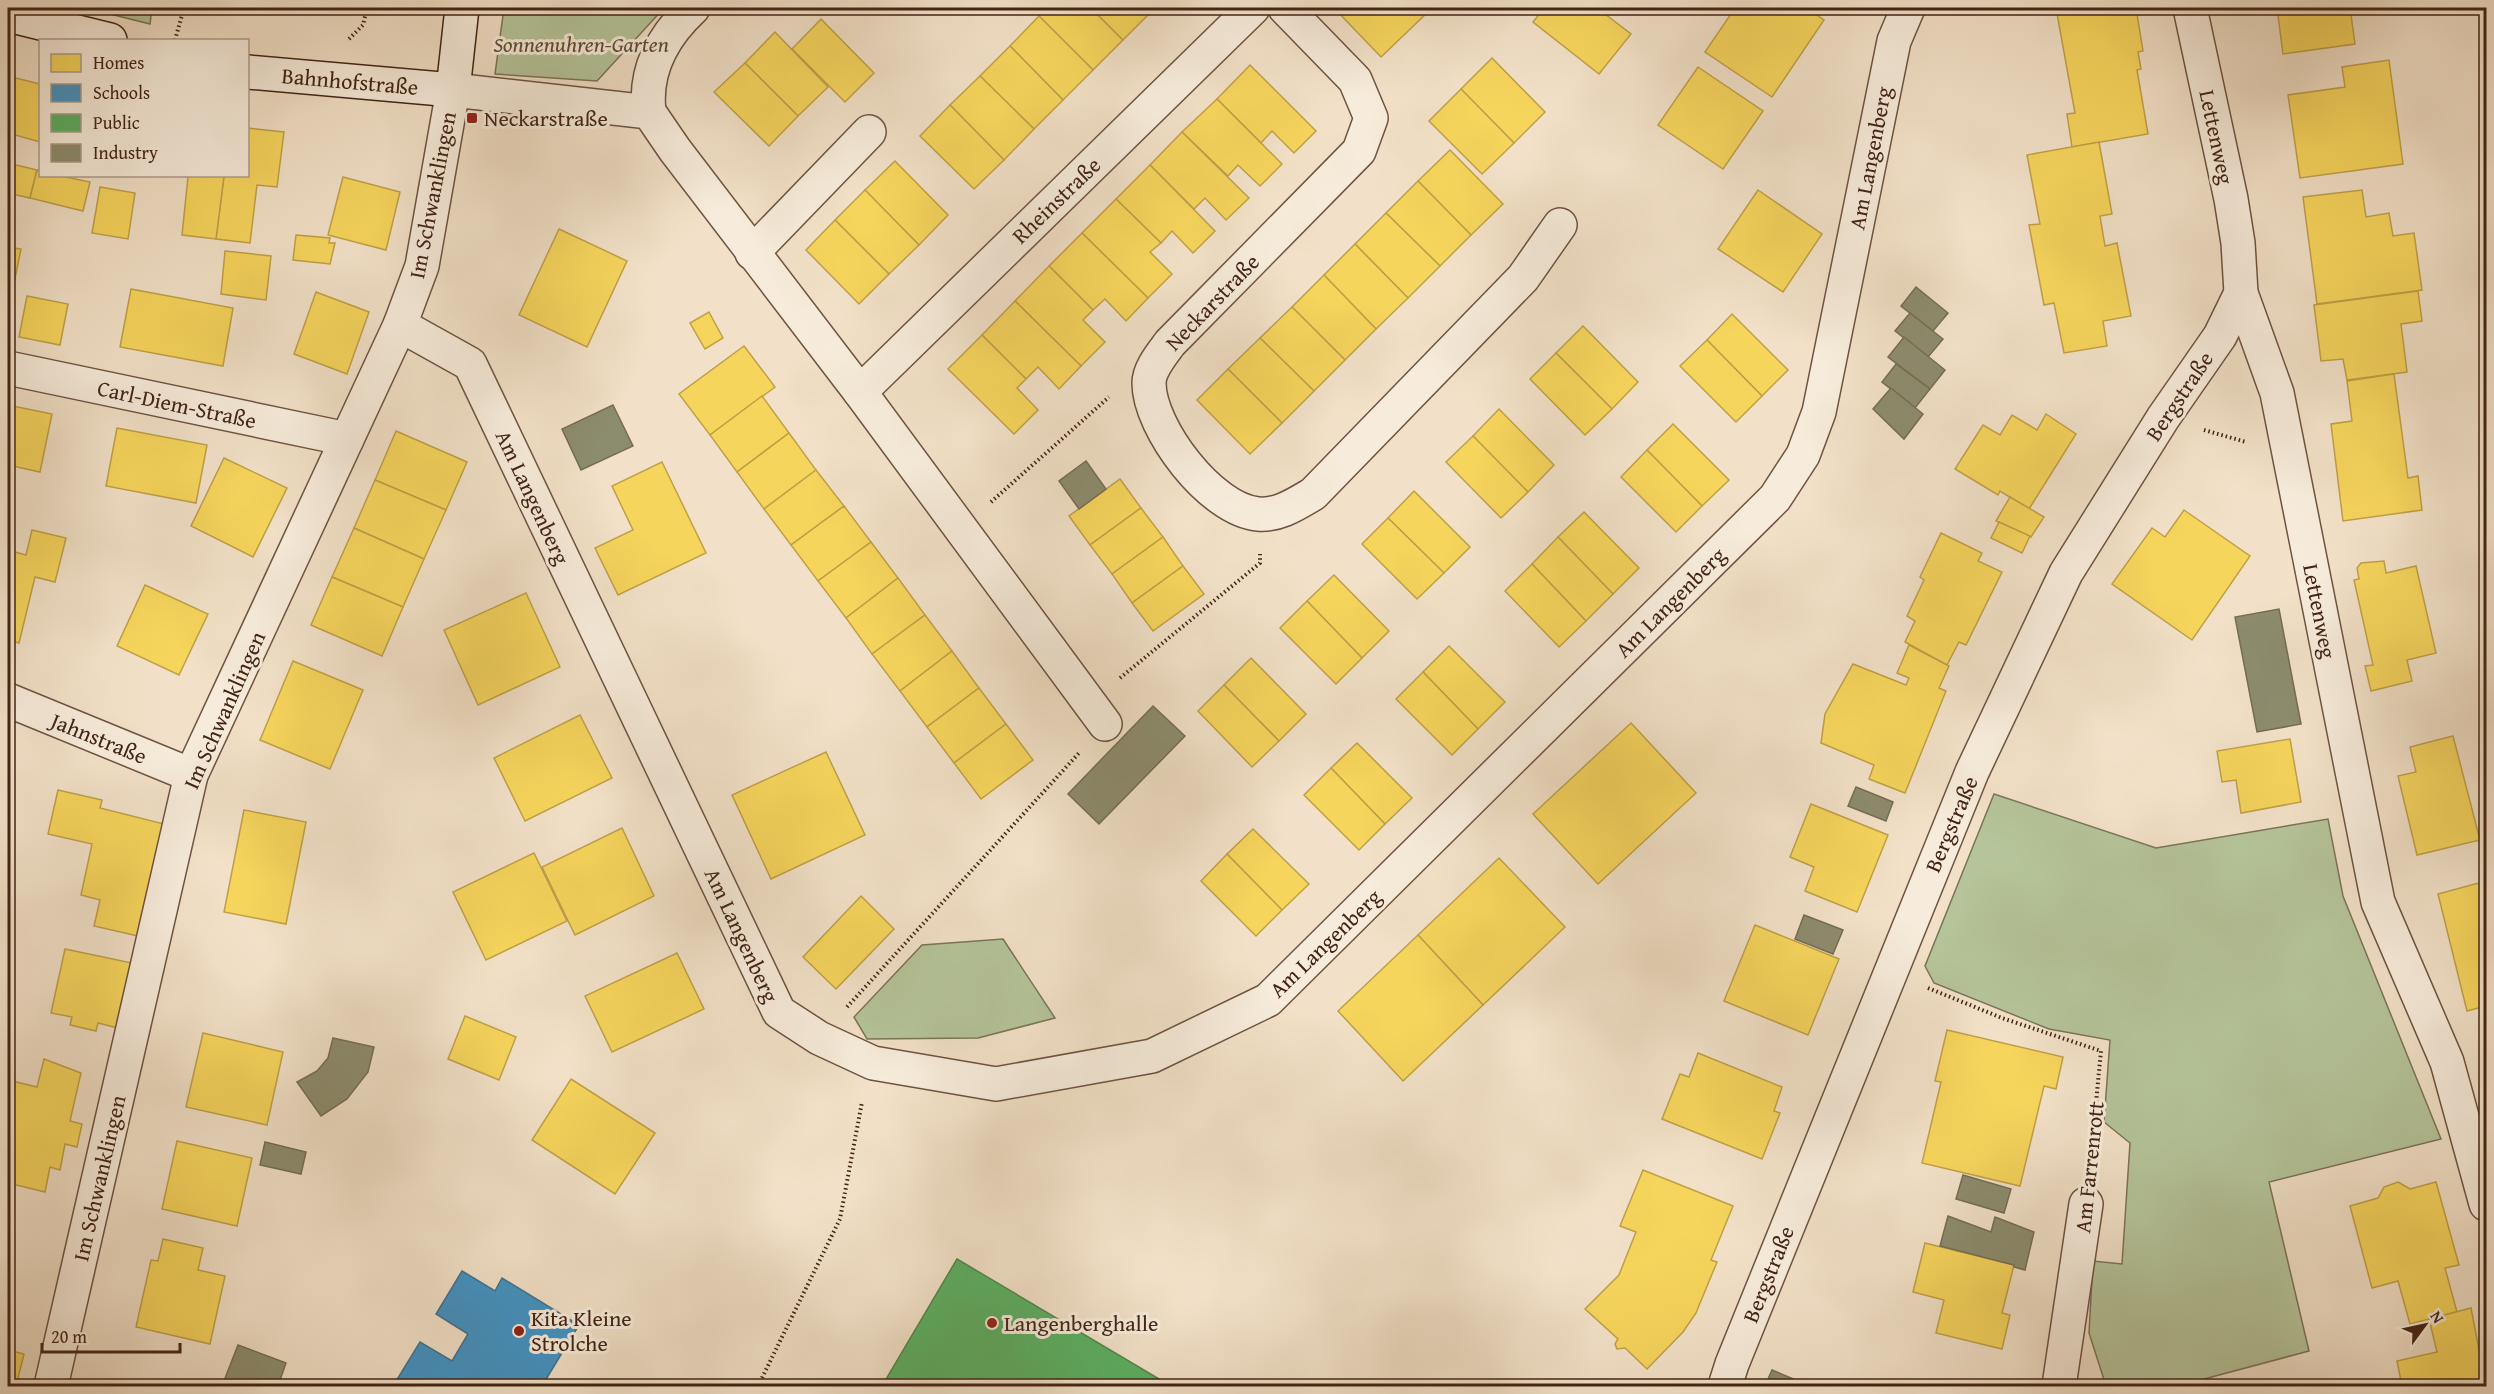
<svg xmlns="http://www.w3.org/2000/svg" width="2494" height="1394" font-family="'Gentium Book Plus',serif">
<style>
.green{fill:#b5c49a;stroke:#7c7458;stroke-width:1.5}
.homes{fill:#f6d55c;stroke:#c0a047;stroke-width:1.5}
.schools{fill:#4393c3;stroke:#43728f;stroke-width:1.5}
.public{fill:#5aae61;stroke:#53854a;stroke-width:1.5}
.industry{fill:#8c8c6e;stroke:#766d53;stroke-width:1.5}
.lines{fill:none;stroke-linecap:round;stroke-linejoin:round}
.street-casing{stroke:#6e5342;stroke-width:36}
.secondary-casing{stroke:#422415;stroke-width:36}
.path{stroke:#422415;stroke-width:4;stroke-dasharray:1.5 3;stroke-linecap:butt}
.street{stroke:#f7ecdb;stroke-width:33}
.secondary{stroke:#f7ecdb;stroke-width:33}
.poi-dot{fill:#8f2418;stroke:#f7ecdb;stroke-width:2}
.labels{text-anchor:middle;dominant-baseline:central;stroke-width:6;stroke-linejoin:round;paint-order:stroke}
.park-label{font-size:22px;font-style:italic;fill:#5f4c36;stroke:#f7ecdb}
.street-label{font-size:22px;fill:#422415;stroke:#f7ecdb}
.poi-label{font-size:22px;fill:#422415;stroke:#f7ecdb;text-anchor:start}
</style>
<rect width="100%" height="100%" fill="#f2e1c8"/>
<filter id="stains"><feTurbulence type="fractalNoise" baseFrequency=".00333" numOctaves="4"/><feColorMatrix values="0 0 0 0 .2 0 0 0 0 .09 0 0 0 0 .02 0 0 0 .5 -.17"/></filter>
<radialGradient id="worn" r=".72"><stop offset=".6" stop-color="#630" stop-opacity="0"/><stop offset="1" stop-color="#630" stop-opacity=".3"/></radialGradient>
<g class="green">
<path d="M86 8H148L152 9 150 24Z"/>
<path d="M504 8H664L597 81 495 74Z"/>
<path d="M1994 794 2156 848 2328 819 2343 896 2441 1139 2269 1182 2309 1351 2178 1386H2106L2089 1333 2093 1261 2122 1264 2130 1143 2104 1122 2110 1040 2049 1029 1934 983 1925 966Z"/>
<path d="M1003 939 1055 1018 978 1038 867 1039 854 1017 922 945Z"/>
</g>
<g class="homes">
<path d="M1048 8H1091L1123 40 1093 70 1039 16Z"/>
<path d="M1091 8H1151L1153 10 1123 40Z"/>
<path d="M1334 8H1426L1429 11 1381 57Z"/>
<path d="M1544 8H1597L1631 34 1599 74 1533 22Z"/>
<path d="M1735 8H1806L1824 20 1772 97 1705 52Z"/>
<path d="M2056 8H2136L2143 51 2138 52 2141 69 2137 70 2148 134 2072 147 2067 114 2075 113Z"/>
<path d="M2277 8H2350L2355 44 2283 54Z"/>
<path d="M1039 16 1093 70 1063 100 1010 46Z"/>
<path d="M821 19 874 73 845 102 792 49Z"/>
<path d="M775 32 828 87 798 116 745 63Z"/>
<path d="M1010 46 1063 100 1034 129 980 76Z"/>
<path d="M1492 58 1545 112 1514 143 1461 89Z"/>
<path d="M2389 60 2403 164 2300 178 2288 95 2345 87 2342 67Z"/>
<path d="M745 63 798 116 769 146 714 92Z"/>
<path d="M1250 65 1316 131 1294 153 1272 131 1261 143 1217 99Z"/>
<path d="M1698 67 1763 111 1723 169 1658 125Z"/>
<path d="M8 76 40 84V142L8 133Z"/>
<path d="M980 76 1034 129 1004 160 950 105Z"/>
<path d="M1461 89 1514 143 1482 174 1429 121Z"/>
<path d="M1217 99 1282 164 1260 186 1238 165 1228 176 1182 132Z"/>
<path d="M950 105 1004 160 974 189 920 136Z"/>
<path d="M248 128 284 132 277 187 257 185 250 243 216 239 224 176H248Z"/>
<path d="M1182 132 1249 198 1226 220 1205 198 1194 209 1150 165Z"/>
<path d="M2099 142 2112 214 2100 216 2105 246 2117 243 2131 316 2103 321 2107 346 2064 353 2054 303 2044 305 2029 225 2040 224 2027 155Z"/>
<path d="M1450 150 1503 204 1471 235 1418 181Z"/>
<path d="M895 161 948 215 919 245 865 190Z"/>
<path d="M8 163 37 170 30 198 8 193Z"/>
<path d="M1150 165 1215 231 1193 253 1172 231 1161 243 1116 199Z"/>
<path d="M37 170 40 171V176H61L90 182 83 211 30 198Z"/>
<path d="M179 176H224L216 239 182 235 188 177Z"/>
<path d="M343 177 400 192 386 250 328 235Z"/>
<path d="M1418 181 1471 235 1440 266 1386 213Z"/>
<path d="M100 187 135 193 128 239 92 233Z"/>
<path d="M865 190 919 245 889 274 835 220Z"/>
<path d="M1758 190 1822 234 1783 292 1718 249Z"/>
<path d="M2362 190 2366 217 2389 213 2393 236 2414 233 2422 290 2317 304 2303 197Z"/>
<path d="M1116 199 1161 243 1150 252 1172 274 1148 298 1082 233Z"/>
<path d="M1386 213 1440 266 1408 298 1355 244Z"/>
<path d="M835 220 889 274 859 304 806 250Z"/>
<path d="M559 229 627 261 587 347 519 315Z"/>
<path d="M1082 233 1148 298 1126 321 1105 299 1093 310 1049 266Z"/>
<path d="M296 235 330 238 329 243H335L330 264 293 260Z"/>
<path d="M1355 244 1408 298 1376 329 1324 275Z"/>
<path d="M8 247 21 249 13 288 8 287Z"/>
<path d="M225 251 271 256 266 300 221 294Z"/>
<path d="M1049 266 1093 310 1083 320 1105 342 1081 366 1015 301Z"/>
<path d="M1324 275 1376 329 1345 360 1292 307Z"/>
<path d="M131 289 233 308 223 366 120 347Z"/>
<path d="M2418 291 2422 321 2401 324 2407 372 2347 380 2343 359 2321 361 2314 305Z"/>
<path d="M316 292 369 312 347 374 294 354Z"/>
<path d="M27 296 68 304 60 345 19 337Z"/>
<path d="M1015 301 1081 366 1059 389 1038 367 1026 379 982 335Z"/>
<path d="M1292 307 1345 360 1314 391 1260 338Z"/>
<path d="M709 312 723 338 705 349 690 323Z"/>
<path d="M1732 314 1788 370 1762 396 1707 340Z"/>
<path d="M1583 326 1638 382 1612 409 1556 353Z"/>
<path d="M982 335 1026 379 1017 388 1038 410 1014 434 948 369Z"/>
<path d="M1260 338 1314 391 1282 423 1228 369Z"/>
<path d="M1707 340 1762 396 1736 422 1680 366Z"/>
<path d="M744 346 775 387 710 435 679 394Z"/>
<path d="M1556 353 1612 409 1585 435 1530 379Z"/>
<path d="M1228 369 1282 423 1250 454 1197 400Z"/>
<path d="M2394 374 2408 478 2418 476 2422 510 2343 521 2331 424 2352 421 2347 381Z"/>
<path d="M762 396 789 433 737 472 710 435Z"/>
<path d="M8 405 52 414 40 472 8 465Z"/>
<path d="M1499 409 1554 465 1528 492 1473 436Z"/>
<path d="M2046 414 2076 434 2029 509 2000 491 1998 495 1955 469 1983 425 2000 435 2012 415 2037 430Z"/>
<path d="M1673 424 1729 480 1702 506 1647 450Z"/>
<path d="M117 428 207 445 196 503 106 486Z"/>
<path d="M396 431 467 462 446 510 375 480Z"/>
<path d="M789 433 816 470 764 509 737 472Z"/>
<path d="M1473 436 1528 492 1501 518 1446 462Z"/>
<path d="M1647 450 1702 506 1676 532 1621 477Z"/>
<path d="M224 458 287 488 253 557 191 526Z"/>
<path d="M662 462 706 553 618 595 595 548 633 530 612 486Z"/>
<path d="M816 470 844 506 791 545 764 509Z"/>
<path d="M1120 479 1141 508 1090 545 1069 516Z"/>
<path d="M375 480 446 510 424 559 354 528Z"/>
<path d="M1414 491 1470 547 1444 573 1388 518Z"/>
<path d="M2010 497 2044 517 2031 537 1996 521Z"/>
<path d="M844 506 871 542 818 581 791 545Z"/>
<path d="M1141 508 1163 537 1112 574 1090 545Z"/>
<path d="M2184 510 2250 556 2192 640 2112 584 2152 528 2165 537Z"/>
<path d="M1584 512 1639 568 1613 594 1558 537Z"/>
<path d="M1388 518 1444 573 1417 599 1362 544Z"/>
<path d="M1999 522 2030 536 2022 553 1991 538Z"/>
<path d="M354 528 424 559 403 607 332 577Z"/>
<path d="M32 530 66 538 55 582 35 577 19 643 8 640V550L26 555Z"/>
<path d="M1941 533 1982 553 1978 561 2002 572 1966 645 1959 642 1947 665 1905 642 1915 621 1907 616 1924 580 1920 577Z"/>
<path d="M1163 537 1183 566 1132 603 1112 574Z"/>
<path d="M1558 537 1613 594 1586 621 1532 564Z"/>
<path d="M871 542 898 578 846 618 818 581Z"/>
<path d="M2384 561 2386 573 2416 566 2436 653 2407 660 2412 681 2371 691 2365 666 2373 665 2354 580 2359 579 2357 568 2361 563Z"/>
<path d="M1532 564 1586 621 1559 647 1505 591Z"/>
<path d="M1183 566 1204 594 1153 631 1132 603Z"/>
<path d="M1334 575 1389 631 1362 658 1307 601Z"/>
<path d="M332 577 403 607 382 656 311 625Z"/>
<path d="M898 578 925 615 872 654 846 618Z"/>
<path d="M145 585 208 614 179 675 117 646Z"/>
<path d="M526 593 560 667 478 705 444 630Z"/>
<path d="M1307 601 1362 658 1336 684 1280 628Z"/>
<path d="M925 615 952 651 900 691 872 654Z"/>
<path d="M1909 645 1949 666 1939 688 1946 691 1905 793 1869 779 1874 765 1821 743 1825 714 1853 664 1906 685 1909 678 1897 673Z"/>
<path d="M1449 646 1505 702 1478 729 1423 672Z"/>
<path d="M952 651 979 688 927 727 900 691Z"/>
<path d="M1251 658 1306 714 1279 741 1224 685Z"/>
<path d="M293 661 363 690 330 769 260 740Z"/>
<path d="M1423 672 1478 729 1452 755 1396 699Z"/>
<path d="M1224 685 1279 741 1252 767 1198 711Z"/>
<path d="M979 688 1006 724 954 763 927 727Z"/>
<path d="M580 715 612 778 525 821 494 758Z"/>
<path d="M1631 723 1696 793 1598 884 1533 814Z"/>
<path d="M1006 724 1033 760 981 799 954 763Z"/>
<path d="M2453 736 2480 840 2417 855 2398 776 2416 772 2410 747Z"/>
<path d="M2290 739 2301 802 2241 813 2236 780 2222 782 2217 751Z"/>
<path d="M1357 743 1412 798 1385 824 1331 768Z"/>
<path d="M826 752 865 835 771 879 732 795Z"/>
<path d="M1331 768 1385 824 1359 850 1304 795Z"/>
<path d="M58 790 102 800 100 808 164 824 138 936 94 926 100 900 81 895 92 844 48 834Z"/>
<path d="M1811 804 1888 835 1857 912 1805 891 1814 867 1790 857Z"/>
<path d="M244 810 306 822 286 924 224 912Z"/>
<path d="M622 828 654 896 575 935 542 867Z"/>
<path d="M1253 829 1309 884 1282 910 1227 854Z"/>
<path d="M534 853 567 921 486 960 453 892Z"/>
<path d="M1227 854 1282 910 1256 936 1201 881Z"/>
<path d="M1499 858 1565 927 1483 1005 1418 935Z"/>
<path d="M2486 881V1006L2467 1011 2438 894Z"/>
<path d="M861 896 894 929 836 989 803 957Z"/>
<path d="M1755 925 1839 959 1808 1035 1724 1001Z"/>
<path d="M1418 935 1483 1005 1403 1081 1338 1011Z"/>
<path d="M65 949 132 963 118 1028 98 1023 96 1031 70 1025 72 1017 51 1013Z"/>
<path d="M677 953 704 1009 612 1052 585 996Z"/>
<path d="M2486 1006V1031L2481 1008Z"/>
<path d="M465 1016 516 1037 499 1080 448 1059Z"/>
<path d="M1947 1030 2063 1057 2056 1089 2044 1086 2020 1186 1922 1163 1941 1082 1935 1081Z"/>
<path d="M203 1033 283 1052 267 1125 186 1107Z"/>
<path d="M2486 1043V1073L2480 1045Z"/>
<path d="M1698 1053 1782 1087 1774 1111 1780 1113 1762 1159 1662 1119 1680 1074 1689 1077Z"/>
<path d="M44 1059 81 1073 70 1121 82 1124 77 1147 65 1144 60 1170 50 1167 45 1192 8 1183V1080L37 1087Z"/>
<path d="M571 1079 655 1133 615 1194 532 1140Z"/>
<path d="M177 1141 252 1158 237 1226 162 1209Z"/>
<path d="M1643 1170 1733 1206 1711 1260 1717 1262 1696 1313 1683 1332 1647 1369 1625 1348 1617 1349 1615 1344 1618 1339 1585 1309 1619 1275 1636 1232 1620 1226Z"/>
<path d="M2398 1182 2410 1189 2436 1182 2459 1265 2445 1268 2457 1312 2410 1324 2398 1281 2372 1288 2350 1206 2378 1198 2384 1187Z"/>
<path d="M163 1239 203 1248 198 1270 225 1276 210 1344 136 1327 151 1260 158 1261Z"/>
<path d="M1925 1243 2014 1265 2002 1313 2010 1315 2002 1349 1936 1333 1944 1300 1913 1292Z"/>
<path d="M2471 1308 2486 1386H2402L2397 1361 2437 1352 2429 1319Z"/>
<path d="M8 1350 24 1354 16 1386H8Z"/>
</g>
<path class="schools" d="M462 1271 495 1291 502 1278 579 1325 542 1386H393L420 1342 452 1361 468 1334 436 1314Z"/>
<path class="public" d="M957 1259 1171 1386H882Z"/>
<g class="industry">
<path d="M1916 287 1948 313 1933 331 1901 306Z"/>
<path d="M1910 313 1943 339 1928 357 1895 331Z"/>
<path d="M1904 337 1945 370 1930 389 1888 357Z"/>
<path d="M1896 364 1930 389 1915 408 1882 382Z"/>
<path d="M1891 388 1923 414 1904 439 1873 409Z"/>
<path d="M613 405 633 446 581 470 562 429Z"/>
<path d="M1086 461 1106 489 1079 509 1059 481Z"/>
<path d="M2279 609 2301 724 2257 732 2235 617Z"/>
<path d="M1153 706 1185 736 1099 824 1068 794Z"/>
<path d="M1856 787 1893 802 1886 821 1848 806Z"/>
<path d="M1804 915 1843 930 1833 954 1795 939Z"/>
<path d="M333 1038 374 1047 368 1072 347 1099 321 1116 297 1082 317 1071 328 1058Z"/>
<path d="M265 1142 306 1152 301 1174 260 1165Z"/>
<path d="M1963 1175 2011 1189 2004 1213 1956 1199Z"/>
<path d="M1948 1216 1991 1232 1995 1217 2034 1232 2025 1270 2014 1267V1265L1940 1246Z"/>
<path d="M238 1345 286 1363 278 1386H222Z"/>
<path d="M1772 1370 1810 1386H1765Z"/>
</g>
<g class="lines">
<g class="street-casing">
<g id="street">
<path d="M1285 8 1355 80 1371 118 1359 151 1170 343C1162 354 1149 369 1149 383 1149 428 1211 510 1258 514 1278 516 1296 504 1313 494L1523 278 1560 225"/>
<path d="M2190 8 2231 199 2238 243 2241 293 2277 393 2378 902 2447 1062 2486 1204"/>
<path d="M649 112C644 70 663 36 693 8"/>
<path d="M752 253 869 132"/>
<path d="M400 325 470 364 779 1012 819 1038 873 1063 996 1084 1152 1056 1268 1000 1775 498 1803 455 1819 412 1894 41 1908 8"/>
<path d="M8 368 347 439"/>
<path d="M860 392 1253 8"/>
<path d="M8 700 191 775"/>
<path d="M51 1386 191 775 400 325 422 266 453 90 649 112 675 150 860 392 1105 724"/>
<path d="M1725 1386 1732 1364 1972 772 2066 573 2163 418 2220 336 2241 293"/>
<path d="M2059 1386 2086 1204"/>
</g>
</g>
<g class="secondary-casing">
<g id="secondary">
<path d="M8 15 110 40"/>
<path d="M248 72 453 90 462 8"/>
</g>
</g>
<g class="path">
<path d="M349 39 363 25 367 8"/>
<path d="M175 40 184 8"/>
<path d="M2204 430 2246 442"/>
<path d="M991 502 1109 397"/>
<path d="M1120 678 1260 563V554"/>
<path d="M1928 988 2002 1018 2101 1051 2090 1165"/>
<path d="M847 1007 1079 753"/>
<path d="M758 1386 840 1219 862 1102"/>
</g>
<use href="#street" class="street"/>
<use href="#secondary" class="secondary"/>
</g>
<g class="poi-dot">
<rect x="466" y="112" width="12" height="12" rx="3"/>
<circle cx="992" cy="1323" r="6"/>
<circle cx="519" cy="1331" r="6"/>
</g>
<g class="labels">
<g class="park-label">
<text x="581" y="44">Sonnenuhren-Garten</text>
</g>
<g class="street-label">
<text transform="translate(350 81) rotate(5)">Bahnhofstraße</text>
<text transform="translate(2217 137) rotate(78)">Lettenweg</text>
<text transform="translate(1870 158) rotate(-79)">Am Langenberg</text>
<text transform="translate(432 195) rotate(-79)">Im Schwanklingen</text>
<text transform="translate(1056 200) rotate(-44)">Rheinstraße</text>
<text transform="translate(1212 302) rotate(-46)">Neckarstraße</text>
<text transform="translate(2179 396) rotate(-56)">Bergstraße</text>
<text transform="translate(177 404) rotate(12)">Carl-Diem-Straße</text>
<text transform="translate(533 497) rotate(65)">Am Langenberg</text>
<text transform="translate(1670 602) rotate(-45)">Am Langenberg</text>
<text transform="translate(2320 611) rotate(79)">Lettenweg</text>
<text transform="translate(224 710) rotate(-66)">Im Schwanklingen</text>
<text transform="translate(99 738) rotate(22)">Jahnstraße</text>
<text transform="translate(1951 824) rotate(-67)">Bergstraße</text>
<text transform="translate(742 935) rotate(65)">Am Langenberg</text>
<text transform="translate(1325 943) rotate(-44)">Am Langenberg</text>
<text transform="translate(2089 1167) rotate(-84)">Am Farrenrott</text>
<text transform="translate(99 1178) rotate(-77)">Im Schwanklingen</text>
<text transform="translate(1768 1274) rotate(-68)">Bergstraße</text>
</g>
<g class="poi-label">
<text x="484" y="118">Neckarstraße</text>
<text x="531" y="1318">Kita Kleine<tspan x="531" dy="25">Strolche</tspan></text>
<text x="1004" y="1323">Langenberghalle</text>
</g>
</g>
<rect width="2494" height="1394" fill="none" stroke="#f2e1c8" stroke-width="30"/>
<rect x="9" y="9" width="2476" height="1376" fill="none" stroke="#422415" stroke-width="3"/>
<rect x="15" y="15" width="2464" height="1364" fill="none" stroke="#422415" stroke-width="1.5"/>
<rect x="39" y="39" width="210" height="138" fill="#f7ecdb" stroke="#af9c8c" stroke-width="1.5"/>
<rect x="51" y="54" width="30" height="18" fill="#f6d55c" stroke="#af9c8c" stroke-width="1.5"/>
<text x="93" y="69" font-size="18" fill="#422415">Homes</text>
<rect x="51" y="84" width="30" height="18" fill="#4393c3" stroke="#af9c8c" stroke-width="1.5"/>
<text x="93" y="99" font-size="18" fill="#422415">Schools</text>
<rect x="51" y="114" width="30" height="18" fill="#5aae61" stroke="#af9c8c" stroke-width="1.5"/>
<text x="93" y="129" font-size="18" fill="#422415">Public</text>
<rect x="51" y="144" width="30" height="18" fill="#8c8c6e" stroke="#af9c8c" stroke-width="1.5"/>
<text x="93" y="159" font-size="18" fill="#422415">Industry</text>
<g transform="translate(2425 1325) rotate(57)" stroke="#f7ecdb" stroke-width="4.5" paint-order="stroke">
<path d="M0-4.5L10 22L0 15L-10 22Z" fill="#422415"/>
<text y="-9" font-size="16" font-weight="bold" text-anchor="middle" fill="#422415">N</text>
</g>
<path d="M42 1343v9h138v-9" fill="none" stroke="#422415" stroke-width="3"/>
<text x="51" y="1343" font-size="18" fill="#422415" stroke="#f7ecdb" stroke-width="4.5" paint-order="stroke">20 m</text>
<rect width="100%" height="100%" filter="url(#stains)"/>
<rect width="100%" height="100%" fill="url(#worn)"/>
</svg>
